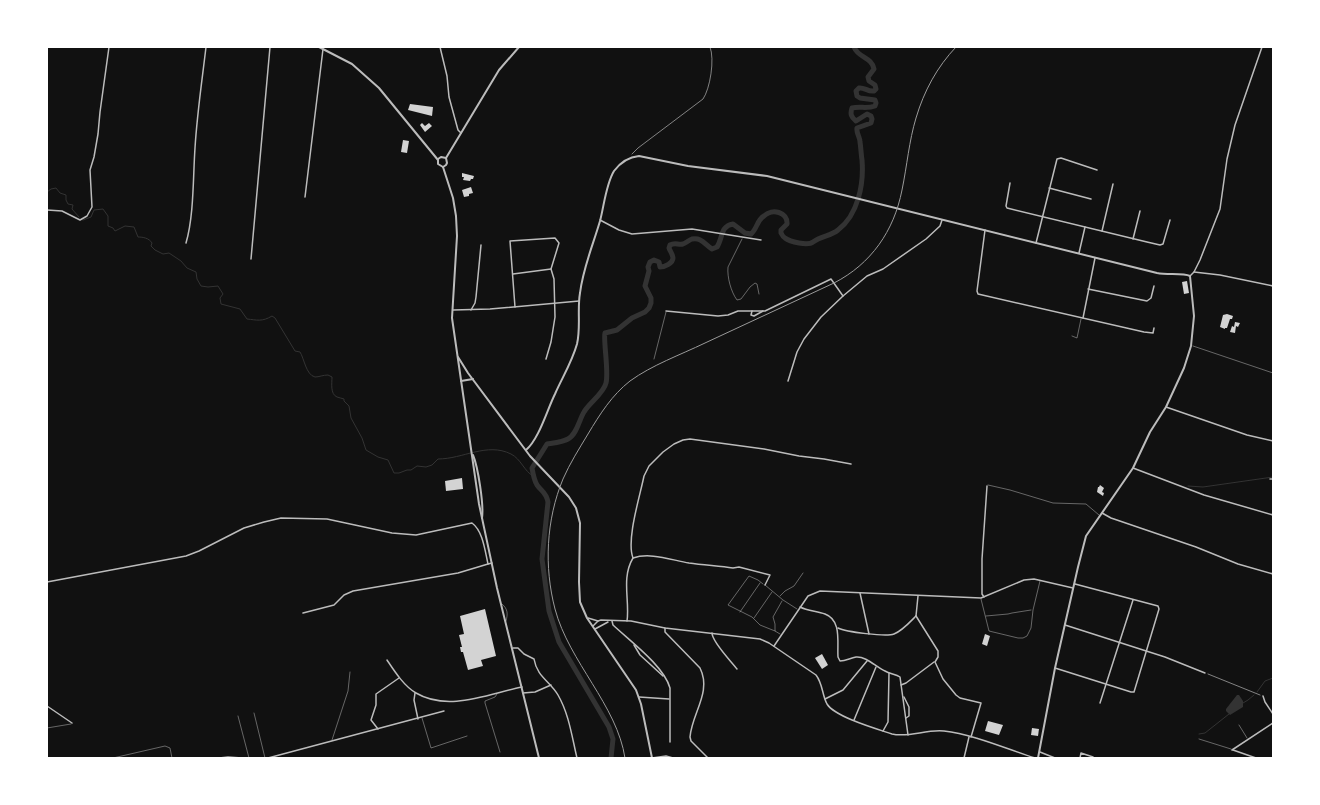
<svg xmlns="http://www.w3.org/2000/svg" width="1320" height="805" font-family="'Open Sans',sans-serif">
<style>
.water{fill:#333}
.lines{fill:none;stroke-linecap:round;stroke-linejoin:round}
.stream{stroke:#333;stroke-width:1}
.river{stroke:#333;stroke-width:5}
.building{fill:#d3d3d3}
.path{stroke:#f5f5f5;stroke-width:0.5}
.service{stroke:#bcbcbc;stroke-width:0.5}
.minor{stroke:#bcbcbc;stroke-width:1.5}
.tertiary{stroke:#bcbcbc;stroke-width:2}
.rail{stroke:#9a9a9a;stroke-width:1}
</style>
<rect width="100%" height="100%" fill="#111"/>
<path class="water" d="M1237 695H1239L1243 701V707L1230 715 1226 711V709Z"/>
<g class="lines">
<g class="stream">
<path d="M47 192 51 189 56 188 60 193 66 195V200L68 204 73 205 72 209 79 217"/>
<path d="M83 220 91 217 94 210 103 209 108 216V226L113 228 115 231 125 226 134 227 138 237C143 237 149 238 152 243L151 246 155 250 163 254 169 253 181 261 187 268 196 272 197 279 201 286 208 287 218 286 223 294 220 298 221 304 240 309 247 319C257 320 262 322 272 316L275 318 295 351 300 352C304 358 306 375 315 377 319 377 323 375 328 375L332 377C332 383 330 394 337 397 339 398 342 398 344 399V401L349 406 351 418 362 438 366 450 378 457 388 460 394 473H399L407 470H411L417 466 426 467 432 465 438 459C463 459 487 442 511 454 521 459 524 471 533 476"/>
<path d="M1188 486 1203 487 1273 477"/>
<path d="M1257 692 1265 681 1273 678"/>
<path d="M1243 703 1248 700 1254 695"/>
<path d="M1199 734 1205 733 1229 714"/>
</g>
<path class="river" d="M611 758 613 739 609 727 559 642 549 611 542 559 548 502C546 492 542 492 537 485 534 480 533 474 532 468L547 444C553 443 563 442 568 439 577 434 579 420 584 412 589 403 604 393 606 383 609 372 603 339 605 333L617 330 632 318 645 312 649 308 651 303V298L645 286 649 271 648 267 650 262 654 260 659 262 660 267C665 267 673 263 673 258 673 255 670 251 669 248L670 245C675 242 678 245 683 244 686 243 689 240 692 239 702 237 705 245 712 249L717 247C723 238 720 226 733 224L745 233 751 234C757 229 757 220 764 216 772 208 788 212 787 224L781 230V233C782 235 783 237 785 238 790 242 808 246 813 242 821 236 831 236 838 230 858 215 864 184 862 160 861 154 861 148 860 142 860 137 856 133 857 128L871 123 872 119 871 116 867 114 856 121C851 117 850 114 852 108 860 106 867 109 875 106L876 103 875 100 860 98 857 96 856 91 859 88C864 87 868 92 874 91L876 89 875 85 869 81 868 77 874 69C872 57 858 58 854 47"/>
</g>
<g class="building">
<path d="M410 104 433 107 432 116 408 110Z"/>
<path d="M422 123 425 126 429 123 432 126 425 132 420 125Z"/>
<path d="M403 140 409 141 407 153 401 152Z"/>
<path d="M462 173 474 176 473 179H471L470 181 463 180 464 177H462Z"/>
<path d="M471 187 473 193 469 194V196L464 197 462 190Z"/>
<path d="M1187 281 1189 293 1184 294 1182 282Z"/>
<path d="M1227 314 1233 316 1232 319H1230L1227 328H1225V329L1220 327 1223 315Z"/>
<path d="M1235 322 1240 323 1238 327 1236 326 1235 333 1230 332 1232 326 1234 327Z"/>
<path d="M462 478 463 489 446 491 445 481Z"/>
<path d="M1100 485 1104 488 1102 492 1104 493 1103 496 1097 492 1098 487H1099Z"/>
<path d="M485 609 496 656 481 660 483 666 468 670 463 652H461L460 647H462L459 635 464 634 460 616Z"/>
<path d="M985 634 990 636 987 646 982 644Z"/>
<path d="M822 654 828 665 822 669 815 658Z"/>
<path d="M988 721 1003 725 999 735 985 731Z"/>
<path d="M1032 728 1039 729 1038 736 1031 735Z"/>
</g>
<g class="lines">
<g class="path">
<path d="M632 154 638 148 703 99C710 89 715 59 710 47"/>
<path d="M1208 674 1260 695"/>
</g>
<g class="service">
<path d="M742 239 728 267C727 277 731 292 737 300L741 299 750 287 755 283 757 284 759 294"/>
<path d="M1072 336 1077 338 1081 319"/>
<path d="M1193 346 1273 373"/>
<path d="M654 359 666 312"/>
<path d="M988 485 1010 490 1053 503 1086 504 1099 515"/>
<path d="M763 584 758 580 749 576 728 605 752 617 760 625 775 631"/>
<path d="M765 585 783 600 797 609"/>
<path d="M780 596 785 591 794 586 803 573"/>
<path d="M981 599 989 631 1018 638H1023L1027 636 1031 628 1033 610 1040 581"/>
<path d="M502 604C508 609 508 614 506 621"/>
<path d="M740 612 760 583"/>
<path d="M986 616 1008 614 1012 613 1031 610"/>
<path d="M754 618 772 592"/>
<path d="M780 634 775 631V624L773 617 782 601"/>
<path d="M497 694 495 697 485 701V703L500 752"/>
<path d="M254 713 265 758"/>
<path d="M238 716 249 758"/>
<path d="M422 718 431 748 467 736"/>
<path d="M1239 725 1247 738"/>
<path d="M47 728 71 724"/>
<path d="M1199 739 1231 749"/>
<path d="M332 740 348 691 350 672"/>
<path d="M113 758 165 746 170 748 172 758"/>
</g>
<g class="minor">
<path d="M440 47 447 76 449 97 458 130 461 133"/>
<path d="M1010 183 1006 206 1007 208 1147 242 1160 245 1163 244 1170 220"/>
<path d="M1049 188 1091 199"/>
<path d="M305 197 323 49"/>
<path d="M47 210 62 211 80 220 87 216 92 207 90 170 94 157 98 134 100 112 109 47"/>
<path d="M600 220 619 230 632 234 692 229 761 240"/>
<path d="M985 230 977 291 978 294 1144 332 1153 333 1154 328"/>
<path d="M1102 231 1113 184"/>
<path d="M1133 239 1140 211"/>
<path d="M186 243C194 216 193 177 195 148 197 114 202 81 206 47"/>
<path d="M1036 243 1057 159 1061 158 1097 170"/>
<path d="M1079 253 1085 227"/>
<path d="M251 259 270 47"/>
<path d="M1194 272 1220 275 1273 286"/>
<path d="M513 274 551 269"/>
<path d="M1190 276 1194 272 1200 260 1220 209 1227 159 1235 125 1262 47"/>
<path d="M1088 289 1147 301 1151 298 1154 286"/>
<path d="M515 307 510 241 555 238 559 243 551 269 554 279 555 317 551 342 546 359"/>
<path d="M453 310 490 309 579 301"/>
<path d="M471 310 475 303 476 297 481 245"/>
<path d="M666 311 718 316 728 315 738 311H765L831 279 843 296"/>
<path d="M752 311 751 315 754 316 763 311"/>
<path d="M1083 318 1095 258"/>
<path d="M788 381 797 352 804 339 821 317 843 296 867 276 883 269 926 239 940 226 942 220"/>
<path d="M1166 407 1247 435 1273 441"/>
<path d="M1133 468 1204 495 1273 515"/>
<path d="M1270 479H1273"/>
<path d="M1102 513 1111 518 1196 547 1238 564 1273 574"/>
<path d="M633 558C650 552 671 560 689 563 703 565 718 566 733 568L739 567 770 575 765 585"/>
<path d="M47 582 186 556 199 551 244 528 264 522 281 518 327 519 392 533 416 535 472 523C483 531 485 551 488 564L492 563"/>
<path d="M860 593 869 634"/>
<path d="M984 597 982 594V559L987 486"/>
<path d="M800 607C808 611 817 611 825 614 842 620 837 643 838 657L840 661C846 661 850 658 856 657 866 656 876 667 885 671 890 674 896 674 900 677L908 735"/>
<path d="M303 613 334 605 344 595 353 591 458 573 488 564"/>
<path d="M916 616 938 651V657L935 662 943 679 956 695 960 698 981 703 971 737"/>
<path d="M916 616 918 596"/>
<path d="M588 618 598 621"/>
<path d="M612 621 613 625C630 641 664 666 670 688V742"/>
<path d="M627 621C630 601 621 578 633 558 626 540 640 496 644 476L649 466 663 452 674 444 683 440 690 439 764 449 799 456 824 459 851 464"/>
<path d="M1065 625 1165 657 1205 673"/>
<path d="M593 626 598 621 601 620 631 621 665 628 760 639 769 643 816 675C823 684 822 695 827 704 835 717 877 729 892 734 909 738 926 729 944 731 972 734 1007 749 1035 758"/>
<path d="M665 628V632L700 668C712 692 692 713 690 737L691 741 708 758"/>
<path d="M838 628C846 632 886 637 894 634 902 631 910 622 916 616"/>
<path d="M595 629 608 622"/>
<path d="M712 633C712 642 731 661 737 669"/>
<path d="M634 645 640 655 663 676"/>
<path d="M774 646 808 596 820 591 981 598 1024 580 1034 579 1073 588"/>
<path d="M513 648H518L524 654 534 659C537 677 550 681 558 695 569 714 572 737 577 758"/>
<path d="M387 660C395 672 404 686 416 693 448 712 488 694 522 687"/>
<path d="M1055 668 1131 692H1134L1159 609 1158 606 1075 584"/>
<path d="M901 685 906 683 934 662"/>
<path d="M415 693 414 700 418 719"/>
<path d="M523 693 535 692 551 685"/>
<path d="M1263 696 1265 702 1273 714"/>
<path d="M639 697 669 699"/>
<path d="M904 697 909 707V716L906 718"/>
<path d="M825 699 843 690 867 661"/>
<path d="M1100 703 1133 600"/>
<path d="M47 706 72 723"/>
<path d="M854 720 876 667"/>
<path d="M378 729 371 720 376 705V694L399 678"/>
<path d="M883 731 888 722 889 673"/>
<path d="M1232 750 1273 723"/>
<path d="M1233 750 1256 758"/>
<path d="M1040 752 1055 758"/>
<path d="M219 758 228 757 242 758"/>
<path d="M268 758 444 711"/>
<path d="M652 758 666 756 673 758"/>
<path d="M964 758 969 737"/>
<path d="M1080 758 1081 753 1093 757"/>
</g>
<g class="tertiary">
<path d="M319 47 352 64 379 88 438 160"/>
<path d="M446 158 499 70 519 47"/>
<path d="M438 159 441 157 446 158"/>
<path d="M438 160V164L443 167"/>
<path d="M443 167 453 198 456 216 457 236 452 318 479 504 497 588 539 758"/>
<path d="M443 167 446 165 447 163 446 158"/>
<path d="M458 357 468 373 530 456 569 497 576 508 580 523 579 582 580 602 587 618 636 690 641 704 652 758"/>
<path d="M461 381 473 379"/>
<path d="M526 450C539 439 547 410 555 394 562 378 572 362 577 344 581 327 577 310 580 293 583 268 593 245 600 221 604 206 606 184 614 171 620 163 629 157 639 156L688 166 767 176 1157 273C1167 275 1183 273 1190 276L1194 316 1191 346 1184 368 1166 407 1150 432 1133 468 1086 536 1078 567 1055 668 1038 758"/>
<path d="M473 455C478 467 484 505 482 518"/>
</g>
<path class="rail" d="M625 758C617 705 569 662 555 609 544 567 546 520 563 479 570 463 579 449 588 434 600 414 612 395 630 381 652 365 680 355 705 343 748 323 791 303 834 283 871 264 894 231 902 190 907 166 909 141 916 118 924 91 937 67 956 47"/>
</g>
<rect width="1320" height="805" fill="none" stroke="#ffffff" stroke-width="96"/>
</svg>
